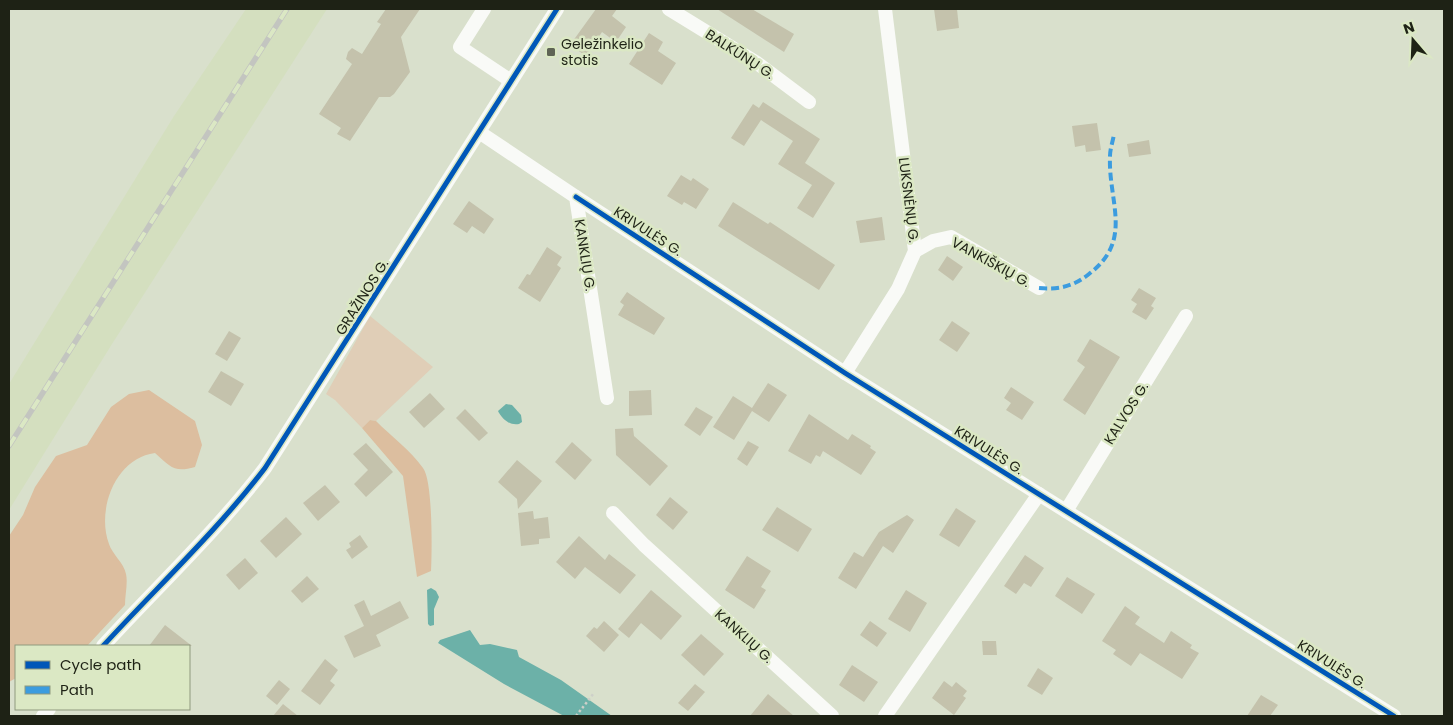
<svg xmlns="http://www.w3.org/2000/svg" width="1453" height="725" font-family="Poppins,sans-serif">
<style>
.built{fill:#d4dfbf}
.green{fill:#e0ceb7}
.forest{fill:#dcbe9f}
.water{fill:#6cb1a8}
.building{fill:#c4c2ac}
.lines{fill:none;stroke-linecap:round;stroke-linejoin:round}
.path{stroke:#ced0c9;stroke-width:2.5;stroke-dasharray:2.5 2.5;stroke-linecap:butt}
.minor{stroke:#f9faf7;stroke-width:14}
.rail-casing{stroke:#c3c5c0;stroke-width:5.5}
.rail{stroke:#dbe8c4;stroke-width:4;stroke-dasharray:11;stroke-linecap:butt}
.quiet{stroke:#3c9cdf;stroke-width:4;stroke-dasharray:8 4;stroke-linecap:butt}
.cycleway-casing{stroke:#dbe8c4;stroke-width:8}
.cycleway{stroke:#0057b8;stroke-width:5}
.poi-dot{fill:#5f6455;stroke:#dbe8c4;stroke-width:2}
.labels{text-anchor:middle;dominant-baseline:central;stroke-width:5;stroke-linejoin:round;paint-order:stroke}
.poi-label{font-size:14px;fill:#1e2215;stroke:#dbe8c4;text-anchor:start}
.street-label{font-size:14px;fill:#1e2215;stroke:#dbe8c4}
</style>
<rect width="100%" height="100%" fill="#d9e0cc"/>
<path class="built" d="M246 9H327L112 344 9 510V384L174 116Z"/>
<path class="green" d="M370 316 433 367 376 421 370 420 362 428 335 400 326 394Z"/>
<g class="forest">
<path d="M149 390 195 421 202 445 195 467C174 473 171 467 155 453 116 458 96 509 109 544 112 554 124 563 126 574 128 583 125 595 125 605L87 646H16V678L9 682V536L23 515 35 487 56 456 87 445 111 407 129 394Z"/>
<path d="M370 420 376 421C391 436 411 451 423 468 433 481 432 552 431 571L417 577 403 476 362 428Z"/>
</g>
<g class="water">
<path d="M506 404 512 405 521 415 522 422 519 424C510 426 502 419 498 411Z"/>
<path d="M431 588 436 591 439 597 434 609V625L430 626 428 624 427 590Z"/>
<path d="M470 630 480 645 490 644 517 650 519 657 561 680 612 716H564L504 684 438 643 440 640Z"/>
</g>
<g class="building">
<path d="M386 9H420L401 37 410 72 394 94 390 97H379L350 141 337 134 341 128 319 114 352 64 346 59 348 52 352 48 362 54 381 24 377 22Z"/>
<path d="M596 9H617L612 16 626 27 616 42 602 32 586 56 570 45Z"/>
<path d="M717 9H752L794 34 784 52Z"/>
<path d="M934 9H957L959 28 937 31Z"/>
<path d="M649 33 663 42 658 51 676 63 662 85 629 64Z"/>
<path d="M763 102 820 139 805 163 835 183 813 218 797 208 812 185 778 164 793 141 761 120 744 146 731 138 753 104 759 108Z"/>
<path d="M1097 123 1101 150 1086 152 1085 145 1075 147 1072 126Z"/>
<path d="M1149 140 1151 154 1129 157 1127 144Z"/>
<path d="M681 175 691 181 693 178 709 189 696 209 684 202 682 205 667 196Z"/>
<path d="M469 201 494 219 484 234 472 226 467 233 453 224Z"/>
<path d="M733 202 768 224 770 222 835 265 819 290 718 226Z"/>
<path d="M882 217 885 240 860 243 856 221Z"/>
<path d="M547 247 562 257 557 265 561 268 540 302 518 288 527 274 530 275Z"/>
<path d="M947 256 963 267 953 281 938 270Z"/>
<path d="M1139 288 1156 298 1151 306 1154 308 1146 320 1132 312 1137 304 1131 300Z"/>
<path d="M627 292 665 318 654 335 618 315 624 305 620 302Z"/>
<path d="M952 321 970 333 957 352 939 340Z"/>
<path d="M229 331 241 338 227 361 215 354Z"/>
<path d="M1090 339 1120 357 1085 415 1063 400 1085 367 1077 361Z"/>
<path d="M221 371 244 384 231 406 208 392Z"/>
<path d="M768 383 787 395 769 422 752 411 734 440 713 427 733 396 752 408Z"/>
<path d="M1011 387 1034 402 1022 420 1006 410 1011 403 1004 398Z"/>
<path d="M651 390 652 415 629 416V391Z"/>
<path d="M430 393 445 409 424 428 409 412Z"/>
<path d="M696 407 713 417 700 436 684 425Z"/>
<path d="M465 409 488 433 479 441 456 418Z"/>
<path d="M809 414 848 440 852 434 871 446 870 448 876 452 861 475 823 451 820 457 816 455 811 464 788 451Z"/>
<path d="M633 428 634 436 668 466 650 486 616 455 615 429Z"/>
<path d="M748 441 759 447 747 466 737 459Z"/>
<path d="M572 442 592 460 575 480 555 462Z"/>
<path d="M366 443 393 472 366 497 354 484 368 470 353 454Z"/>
<path d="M517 460 542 481 518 509 517 499 498 482Z"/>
<path d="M325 485 340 502 318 521 303 503Z"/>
<path d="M670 497 688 512 673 530 656 515Z"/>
<path d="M777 507 812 529 798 552 762 530Z"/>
<path d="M956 508 976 521 959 547 939 535Z"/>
<path d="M533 511 534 519 548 517 550 538 539 539V544L521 546 518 513Z"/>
<path d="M907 515 914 520 893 553 883 546 856 589 838 578 854 552 863 557 879 532Z"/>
<path d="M286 517 302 534 276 558 260 541Z"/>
<path d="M360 535 368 547 352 559 346 550 351 547 349 543Z"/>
<path d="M579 536 605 560 609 554 636 575 620 594 585 567 575 579 556 562Z"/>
<path d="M1025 555 1044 568 1031 587 1024 583 1016 594 1004 586Z"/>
<path d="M747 556 771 571 761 587 766 590 754 609 725 590Z"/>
<path d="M245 558 258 573 239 590 226 575Z"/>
<path d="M307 576 319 589 302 603 291 591Z"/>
<path d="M1067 577 1095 594 1082 614 1055 596Z"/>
<path d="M651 590 682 616 661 640 641 623 629 638 618 629Z"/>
<path d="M906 590 927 603 910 632 888 619Z"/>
<path d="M364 600 371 616 400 601 409 618 376 635 381 646 354 658 344 636 364 626 354 605Z"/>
<path d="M1125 606 1140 617 1135 624 1164 643 1171 631 1192 645 1190 648 1199 653 1182 679 1140 653 1131 666 1113 654 1116 650 1102 641Z"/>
<path d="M604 621 619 635 604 652 586 636 594 627 597 629Z"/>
<path d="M870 621 887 633 877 647 860 635Z"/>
<path d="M165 625 192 646H149Z"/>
<path d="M701 634 724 654 704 676 681 655Z"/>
<path d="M982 641H996L997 655H983Z"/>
<path d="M325 659 338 670 330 681 335 685 320 705 301 691Z"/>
<path d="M852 665 878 682 864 702 839 685Z"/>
<path d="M1038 668 1053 678 1042 695 1027 686Z"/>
<path d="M279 680 290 689 277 705 266 696Z"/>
<path d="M944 681 952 687 956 682 967 691 963 696 966 698 954 715 932 698Z"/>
<path d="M695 684 705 692 688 711 678 703Z"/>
<path d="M768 694 794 716H750Z"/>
<path d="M1261 695 1278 705 1270 716H1247Z"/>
<path d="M283 704 298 716H273Z"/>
</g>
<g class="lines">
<path class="path" d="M576 716 594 693"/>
<g class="minor">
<path d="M484 9 460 47 511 81"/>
<path d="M669 9 757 63 809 102"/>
<path d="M479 132 576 197 607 398"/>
<path d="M576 197 845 373 1394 716"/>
<path d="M915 251 933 241 951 237 1039 288"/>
<path d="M845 373 898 289 915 251 885 9"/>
<path d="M1066 511 1186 316"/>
<path d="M613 513 644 545 832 716"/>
<path d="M103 646C157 587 216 532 265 468L557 9"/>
<path d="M43 716 49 709"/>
<path d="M885 716 1039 494"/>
</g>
<g class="rail-casing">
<path id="rail" d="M9 446 287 9"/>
</g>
<use href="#rail" class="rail"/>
<path class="quiet" d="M1039 288C1059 290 1074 286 1089 274 1134 240 1108 202 1110 156 1110 149 1113 141 1114 134"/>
<g class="cycleway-casing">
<g id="cycleway">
<path d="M576 197 845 373 1394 716"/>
<path d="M103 646C157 587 216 532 265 468L557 9"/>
</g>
</g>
<use href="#cycleway" class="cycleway"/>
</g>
<rect class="poi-dot" x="546" y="47" width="10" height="10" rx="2.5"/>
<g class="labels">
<g class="poi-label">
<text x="561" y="44">Geležinkelio<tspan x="561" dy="16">stotis</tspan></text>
</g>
<g class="street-label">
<text transform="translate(740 54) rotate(33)">BALKŪNŲ G.</text>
<text transform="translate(909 200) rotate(83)">LUKSNĖNŲ G.</text>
<text transform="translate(648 231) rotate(33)">KRIVULĖS G.</text>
<text transform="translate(585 255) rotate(81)">KANKLIŲ G.</text>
<text transform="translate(991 262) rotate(29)">VANKIŠKIŲ G.</text>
<text transform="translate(362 297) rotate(-58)">GRAŽINOS G.</text>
<text transform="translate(1126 413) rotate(-58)">KALVOS G.</text>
<text transform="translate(989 450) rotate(32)">KRIVULĖS G.</text>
<text transform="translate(744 636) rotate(42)">KANKLIŲ G.</text>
<text transform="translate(1332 664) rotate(32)">KRIVULĖS G.</text>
</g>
</g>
<rect width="1453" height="725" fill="none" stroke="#1e2215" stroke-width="20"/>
<rect x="15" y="645" width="175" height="65" fill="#dbe8c4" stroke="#8f997e"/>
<rect x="25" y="661" width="25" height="8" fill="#0057b8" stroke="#8f997e"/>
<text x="60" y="670" font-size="15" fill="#1e2215">Cycle path</text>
<rect x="25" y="686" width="25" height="8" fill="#3c9cdf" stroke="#8f997e"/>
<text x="60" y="695" font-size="15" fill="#1e2215">Path</text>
<g transform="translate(1413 40) rotate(341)" stroke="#dbe8c4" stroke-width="4" paint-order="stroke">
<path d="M0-4L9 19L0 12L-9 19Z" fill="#1e2215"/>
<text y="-8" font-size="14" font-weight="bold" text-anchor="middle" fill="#1e2215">N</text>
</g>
</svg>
